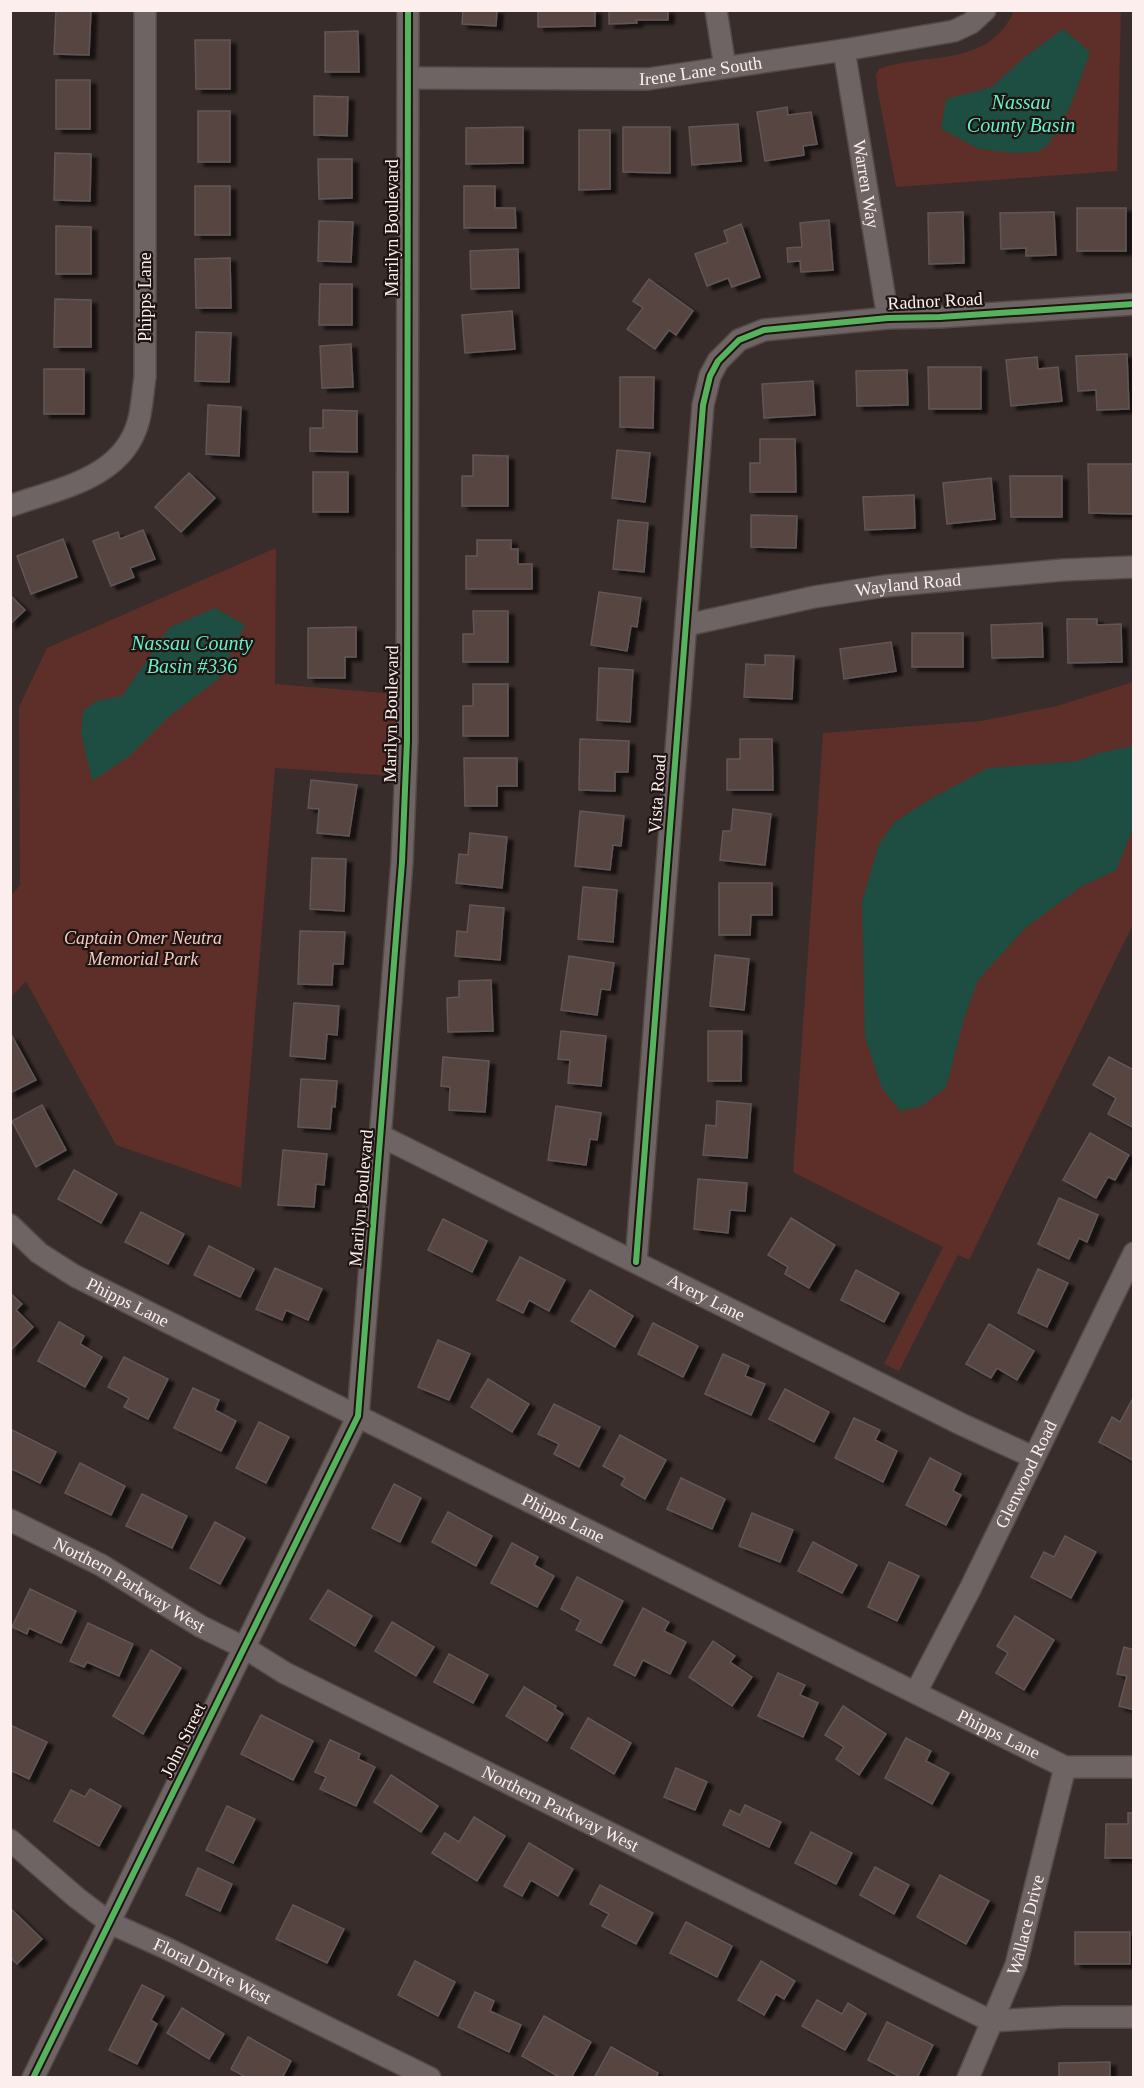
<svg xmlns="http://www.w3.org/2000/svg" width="1144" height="2088" font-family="'Times New Roman',serif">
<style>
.green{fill:#5d2f28}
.water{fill:#1e4e41}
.building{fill:#574441;stroke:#615756;stroke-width:1.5;filter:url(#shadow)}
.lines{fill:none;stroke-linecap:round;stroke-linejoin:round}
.minor-casing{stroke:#534a48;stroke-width:24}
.minor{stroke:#6e6463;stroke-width:21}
.cycleway-casing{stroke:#1e1513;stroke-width:10}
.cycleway{stroke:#56b35d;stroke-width:6}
.labels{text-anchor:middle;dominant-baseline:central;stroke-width:4.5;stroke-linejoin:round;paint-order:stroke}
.street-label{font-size:18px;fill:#fceeec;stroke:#1e1513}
.park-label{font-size:18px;font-style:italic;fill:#f5c7c0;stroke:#1e1513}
.water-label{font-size:20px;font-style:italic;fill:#65f0ca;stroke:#1e1513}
</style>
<defs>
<filter id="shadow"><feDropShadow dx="6" dy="4" stdDeviation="1.5" flood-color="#0009"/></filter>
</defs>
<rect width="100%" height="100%" fill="#382d2b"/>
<g class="green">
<path d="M1014 11H1121L1117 171 896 187 877 87 876 75 879 69C929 51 987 69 1014 11Z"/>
<path d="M276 548 275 684 407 695 405 777 275 768 241 1188 116 1145 26 981 11 997V896L20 885 19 707 47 648Z"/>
<path d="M1133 682V924L969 1260 958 1255 899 1371 884 1364 943 1247 793 1172 823 733 981 721 1057 706Z"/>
</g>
<g class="water">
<path d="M1063 29 1090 52 1070 107 1048 145 1037 152 1014 153 979 149 941 129 946 99 992 87 1026 56Z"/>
<path d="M215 608 245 625 218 679 167 718 128 757 92 781 81 732 83 711 97 701 122 696 170 627Z"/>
<path d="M1132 746 1134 747 1133 828 1116 870 1082 886 1025 928 978 980 965 1015 946 1087 922 1106 900 1111 882 1088 865 1037 862 902 879 844 895 822 925 802 988 768 1077 761 1099 753Z"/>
</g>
<g class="building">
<path d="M56 10H91L89 55 54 54Z"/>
<path d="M463 10H497L496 26 462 24Z"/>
<path d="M538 10H595V26L538 27Z"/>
<path d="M609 10H668V20H636L637 23 609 24Z"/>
<path d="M358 31 359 72H325V32Z"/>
<path d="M195 40H230V89H196Z"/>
<rect x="56" y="80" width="34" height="49"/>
<path d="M314 96 348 97 347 136 314 135Z"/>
<path d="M787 107 788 115 811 112 817 144 803 146 804 155 765 161 757 112Z"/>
<rect x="198" y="111" width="32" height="51"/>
<path d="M738 124 741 161 692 165 689 127Z"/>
<path d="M523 127V163L466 164V128Z"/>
<path d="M623 127H670V173L623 172Z"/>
<path d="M579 130H610V189L579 190Z"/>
<path d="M55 153 91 154 90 201 54 200Z"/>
<path d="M318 159H352V198L319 199Z"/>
<rect x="195" y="186" width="35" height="49"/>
<path d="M464 186H495V208H515L516 228H464Z"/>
<rect x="1077" y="208" width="49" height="43"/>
<path d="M963 212 964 263 929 264 928 213Z"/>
<path d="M1054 212 1056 255 1026 256V248L1001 249 1000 213Z"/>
<path d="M829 220 833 270 801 272 800 261 788 262 787 248 802 247 800 223Z"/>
<path d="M319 221 353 222 351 262 318 261Z"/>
<path d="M741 224 760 277 732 287 728 278 707 286 695 254 728 242 724 231Z"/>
<path d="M56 226 91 227V274H56Z"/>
<path d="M518 249 519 288 471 289 470 251Z"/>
<path d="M230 258 231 308H196L195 259Z"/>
<path d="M649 279 693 311 676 335 669 330 655 349 627 329 643 308 633 301Z"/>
<path d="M320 284H352V325H319Z"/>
<path d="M55 299 91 300V347H54Z"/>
<path d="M512 311 515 349 465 353 462 315Z"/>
<path d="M196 332 231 333 229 382 195 381Z"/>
<path d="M351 344 353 387 322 388 320 346Z"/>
<path d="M1127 354 1129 409 1097 410 1096 390 1078 391 1076 356Z"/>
<path d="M1037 357 1038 369 1058 367 1062 401 1011 406 1006 360Z"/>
<path d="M928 367H981V409H929Z"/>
<rect x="44" y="369" width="40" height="45"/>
<path d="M907 370 908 405 857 406 856 371Z"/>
<path d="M620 377H654L653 428 620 427Z"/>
<path d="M813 381 815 415 764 418 762 384Z"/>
<path d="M208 405 241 407 239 456 206 454Z"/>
<path d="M323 410 357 411V452L310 451V428H323Z"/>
<path d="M760 439H795L796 492H750V463H760Z"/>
<path d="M617 450 650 453 645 502 612 498Z"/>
<path d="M473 455 508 456V506H462V476H473Z"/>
<path d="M1088 464H1134V514L1089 513Z"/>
<rect x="313" y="472" width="35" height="40"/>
<path d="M189 473 215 498 181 532 155 507Z"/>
<path d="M1010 476H1062V517H1011Z"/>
<path d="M991 478 995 519 947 524 943 483Z"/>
<path d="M914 495 915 528 865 530 863 497Z"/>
<path d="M751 515 797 516 796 548 751 547Z"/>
<path d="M618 520 648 523 644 572 613 569Z"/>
<path d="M143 530 155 559 130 568 134 577 111 586 93 541 118 532 120 539Z"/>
<path d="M63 539 77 577 31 594 17 556Z"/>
<path d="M477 540H511V549H518V564H532V589H466V556H477Z"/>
<path d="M599 592 641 598 637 627 631 626 627 651 591 645Z"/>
<path d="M10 595 25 610 10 624Z"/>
<path d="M473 611H508V662H463V634H474Z"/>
<path d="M1067 619H1097V625L1121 624 1122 662 1068 663Z"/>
<path d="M1042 623 1043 657 992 658 991 625Z"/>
<path d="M356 627V657H345V678H308V628Z"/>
<rect x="912" y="633" width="51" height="34"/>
<path d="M891 642 896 671 844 679 840 649Z"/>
<path d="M765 655 794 656 792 699 744 697 746 664 765 665Z"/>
<path d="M599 668 633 670 630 722 597 720Z"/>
<path d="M473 684H508V736H463V706H473Z"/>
<path d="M580 739 629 741 628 772H615V791L579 790Z"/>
<path d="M740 739H772L773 790H727V759H740Z"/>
<path d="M464 758H517V786H497V806H465Z"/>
<path d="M311 780 357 785 349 836 317 833 319 809 308 808Z"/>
<path d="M733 809 771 814 765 865 720 860 723 831H731Z"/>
<path d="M580 811 624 816 621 846 613 845 610 870 575 866Z"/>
<path d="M470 833 507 837 502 888 456 883 459 854 468 855Z"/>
<path d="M312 858 346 859 344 911 310 909Z"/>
<path d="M719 883H772V915H751L750 935H719Z"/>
<path d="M583 887 617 890 613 942 578 939Z"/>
<path d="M470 905 504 908 500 960 455 956 457 931 467 932Z"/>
<path d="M300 931 345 932 343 964H333L332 985 298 984Z"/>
<path d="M715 955 749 959 744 1010 710 1006Z"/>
<path d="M569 956 614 963 610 990 601 989 597 1015 561 1010Z"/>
<path d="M491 980 493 1031 448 1032 447 998 459 997V981Z"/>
<path d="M294 1003 339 1006 337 1035 327 1034 325 1059 290 1056Z"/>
<path d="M561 1031 606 1036 601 1086 568 1083 570 1060 558 1059Z"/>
<path d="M708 1031H742L741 1081H708Z"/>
<path d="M12 1036 36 1080 10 1093V1037Z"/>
<path d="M443 1057 489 1061 485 1112 449 1110 450 1087 441 1086Z"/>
<path d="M1109 1057 1134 1070V1128L1108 1114 1116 1098 1093 1085Z"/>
<path d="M301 1079 337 1081 335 1107 332 1106 330 1129 298 1127Z"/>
<path d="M717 1101 751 1104 747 1158 703 1155 706 1125 716 1126Z"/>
<path d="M42 1105 66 1150 36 1167 12 1121Z"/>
<path d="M556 1106 601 1113 597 1140 590 1139 586 1165 548 1160Z"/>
<path d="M1090 1133 1129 1155 1115 1180 1108 1177 1096 1198 1063 1180Z"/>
<path d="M283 1150 327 1154 324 1185 316 1184 314 1207 278 1205Z"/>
<path d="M74 1170 117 1194 101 1223 58 1199Z"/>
<path d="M698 1179 747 1183 745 1211 730 1210 728 1233 694 1229Z"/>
<path d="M1059 1198 1098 1215 1087 1242 1079 1238 1069 1259 1038 1244Z"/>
<path d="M141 1212 184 1234 168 1264 125 1242Z"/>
<path d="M791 1218 835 1245 809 1288 785 1274 788 1267 768 1255Z"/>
<path d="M443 1219 487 1241 472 1272 428 1250Z"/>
<path d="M209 1246 254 1269 240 1297 194 1275Z"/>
<path d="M520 1257 565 1280 549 1311 529 1300 523 1313 497 1300Z"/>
<path d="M275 1268 322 1289 308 1320 286 1310 282 1320 256 1309Z"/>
<path d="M1038 1269 1068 1283 1047 1327 1018 1313Z"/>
<path d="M856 1270 899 1293 884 1322 841 1300Z"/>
<path d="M590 1290 633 1316 615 1347 571 1321Z"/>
<path d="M10 1293 22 1304 16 1310 33 1327 10 1351Z"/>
<path d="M59 1322 84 1336 80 1344 102 1357 85 1387 38 1361Z"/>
<path d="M653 1323 698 1346 683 1377 638 1354Z"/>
<path d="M989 1324 1034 1351 1017 1380 997 1368 991 1378 966 1364Z"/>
<path d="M438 1340 470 1354 449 1400 418 1387Z"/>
<path d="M723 1354 749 1366 745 1376 765 1384 751 1415 705 1394Z"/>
<path d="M124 1357 168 1379 148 1419 124 1407 129 1398 108 1387Z"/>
<path d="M488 1379 529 1404 512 1432 471 1407Z"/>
<path d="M193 1388 219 1400 215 1410 236 1421 221 1451 174 1428Z"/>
<path d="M785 1389 829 1412 814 1442 769 1419Z"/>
<path d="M1132 1400 1134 1401V1461L1099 1442 1112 1417 1120 1422Z"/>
<path d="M554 1404 600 1427 579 1467 554 1454 559 1444 538 1434Z"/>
<path d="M854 1418 880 1430 875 1440 897 1451 883 1482 835 1458Z"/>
<path d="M259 1422 289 1437 266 1483 236 1468Z"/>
<path d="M10 1429 56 1452 40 1483 10 1468Z"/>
<path d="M620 1435 666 1460 645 1499 621 1485 625 1478 603 1466Z"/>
<path d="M930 1458 961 1474 953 1491 961 1495 946 1525 906 1505Z"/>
<path d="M80 1463 125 1486 111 1515 65 1493Z"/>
<path d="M681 1478 725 1499 712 1529 667 1509Z"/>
<path d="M394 1484 421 1498 400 1542 372 1528Z"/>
<path d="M142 1494 187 1516 172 1548 126 1526Z"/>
<path d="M448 1512 492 1536 476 1566 432 1542Z"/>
<path d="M752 1513 793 1530 780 1562 739 1546Z"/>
<path d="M215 1522 245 1538 220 1584 190 1568Z"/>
<path d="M1065 1536 1096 1552 1071 1598 1031 1577 1044 1552 1054 1557Z"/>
<path d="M813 1542 857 1565 842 1593 798 1571Z"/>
<path d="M512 1543 538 1557 534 1565 554 1576 537 1607 491 1583Z"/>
<path d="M889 1562 919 1576 897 1621 868 1607Z"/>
<path d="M577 1577 623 1601 601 1643 576 1630 581 1620 561 1609Z"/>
<path d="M30 1589 76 1611 61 1643 29 1628 27 1634 12 1627Z"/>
<path d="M328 1590 372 1616 355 1646 310 1619Z"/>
<path d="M643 1608 669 1622 664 1631 686 1642 670 1674 643 1660 635 1676 614 1665Z"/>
<path d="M1015 1616 1054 1640 1024 1690 996 1673 1008 1653 997 1646Z"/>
<path d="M392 1622 434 1647 416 1676 375 1651Z"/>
<path d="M88 1623 133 1644 119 1676 87 1662 84 1667 70 1661Z"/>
<path d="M713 1641 735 1656 730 1662 752 1677 732 1706 689 1677Z"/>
<path d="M1124 1647 1134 1650V1710L1119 1706 1127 1676 1117 1674Z"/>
<path d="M151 1650 181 1668 143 1734 113 1716Z"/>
<path d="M449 1654 488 1675 473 1703 434 1682Z"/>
<path d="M778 1673 805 1685 800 1695 818 1703 803 1737 758 1716Z"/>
<path d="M524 1687 556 1706 555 1709 563 1714 547 1741 506 1716Z"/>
<path d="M843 1706 886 1734 859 1775 836 1759 844 1747 825 1735Z"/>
<path d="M261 1715 313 1741 293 1780 241 1754Z"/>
<path d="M588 1718 631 1743 614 1774 571 1748Z"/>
<path d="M10 1725 47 1742 29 1779 10 1770Z"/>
<path d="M906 1738 931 1751 926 1761 949 1773 932 1804 885 1778Z"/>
<path d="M330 1740 360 1754 358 1759 375 1767 356 1806 320 1789 326 1777 315 1772Z"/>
<path d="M676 1768 707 1782 695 1810 664 1797Z"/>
<path d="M391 1775 438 1806 421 1832 374 1802Z"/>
<path d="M90 1789 121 1806 99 1846 54 1821 71 1790 85 1797Z"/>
<path d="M745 1805 781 1822 769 1847 723 1825 730 1810 740 1815Z"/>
<path d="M227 1806 255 1819 233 1863 206 1850Z"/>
<path d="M1128 1813H1134V1858H1105L1106 1824H1128Z"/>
<path d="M474 1817 505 1836 477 1881 432 1853 445 1833 459 1842Z"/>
<path d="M811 1832 852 1853 836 1884 795 1863Z"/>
<path d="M529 1843 573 1869 558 1896 531 1880 522 1896 504 1886Z"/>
<path d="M875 1867 909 1885 894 1914 860 1895Z"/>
<path d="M198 1868 232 1884 220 1911 186 1895Z"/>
<path d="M940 1875 989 1901 966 1944 917 1917Z"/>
<path d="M600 1885 653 1913 636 1944 602 1926 609 1914 590 1904Z"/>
<path d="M293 1905 344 1929 327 1963 276 1939Z"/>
<path d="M10 1908 42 1939 17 1964 10 1957Z"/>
<path d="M686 1922 732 1946 717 1977 670 1953Z"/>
<rect x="1075" y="1932" width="55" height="32"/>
<path d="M415 1961 455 1982 438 2016 398 1995Z"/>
<path d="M761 1961 795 1981 784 1999 776 1994 764 2015 738 2000Z"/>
<path d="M142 1985 164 1996 151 2020 157 2024 137 2064 109 2050Z"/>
<path d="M475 1992 494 2001 490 2011 521 2025 509 2052 458 2027Z"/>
<path d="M817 2000 842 2014 848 2003 866 2014 845 2050 802 2026Z"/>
<path d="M182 2008 224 2034 209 2059 167 2033Z"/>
<path d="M544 2016 591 2042 571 2078H561L522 2056Z"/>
<path d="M887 2022 933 2045 917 2078H902L868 2060Z"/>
<path d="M248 2037 291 2061 282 2078H247L231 2069Z"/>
<path d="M611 2047 658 2073 656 2078H594Z"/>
<path d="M1110 2062V2078H1059V2063Z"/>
</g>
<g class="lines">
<g class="minor-casing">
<g id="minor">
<path d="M716 10 725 67"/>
<path id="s1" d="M844 50 888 318"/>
<path id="s2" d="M409 78 648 79 844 50 954 31 971 23 985 10"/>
<path d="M10 506C60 488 125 478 139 419 142 406 143 391 145 377V10"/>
<path id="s3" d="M687 625 814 597 885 586 1063 570 1134 567"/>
<path id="s4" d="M381 1136 963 1425 1033 1457"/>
<path id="s5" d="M10 1225 39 1253 75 1276 1065 1767H1134"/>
<path d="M636 1262 703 405 710 376 718 361 739 340 764 330 888 318 940 317 1134 304"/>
<path id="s6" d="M10 1520 101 1565 200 1626 245 1648 285 1673 991 2021 1064 2017H1134"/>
<path id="s7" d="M916 1692 970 1589 1134 1253"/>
<path id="s8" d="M10 1840 77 1898 110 1923 168 1949 430 2078"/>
<path d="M33 2078 358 1416 402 862 407 741 408 10"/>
<path id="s9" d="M968 2078 1016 1965 1065 1767"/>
</g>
</g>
<use href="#minor" class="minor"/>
<g class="cycleway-casing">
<g id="cycleway">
<path d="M636 1262 703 405 710 376 718 361 739 340 764 330 888 318 940 317 1134 304"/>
<path d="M33 2078 358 1416 402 862 407 741 408 10"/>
</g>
</g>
<use href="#cycleway" class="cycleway"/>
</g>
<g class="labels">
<g class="street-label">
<text stroke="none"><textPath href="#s2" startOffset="292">Irene Lane South</textPath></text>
<text stroke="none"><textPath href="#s1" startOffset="136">Warren Way</textPath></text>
<text transform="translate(392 228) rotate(-90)">Marilyn Boulevard</text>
<text transform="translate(145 297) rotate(-90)">Phipps Lane</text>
<text transform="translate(935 301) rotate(-3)">Radnor Road</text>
<text stroke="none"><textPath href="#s3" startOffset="225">Wayland Road</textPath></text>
<text transform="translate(391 714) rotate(-89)">Marilyn Boulevard</text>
<text transform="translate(657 794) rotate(-86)">Vista Road</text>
<text transform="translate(361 1198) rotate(-85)">Marilyn Boulevard</text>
<text stroke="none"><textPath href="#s4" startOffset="363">Avery Lane</textPath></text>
<text stroke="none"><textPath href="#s5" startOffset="142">Phipps Lane</textPath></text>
<text stroke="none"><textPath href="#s7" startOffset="244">Glenwood Road</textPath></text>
<text stroke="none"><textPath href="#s5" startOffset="628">Phipps Lane</textPath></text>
<text stroke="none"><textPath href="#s6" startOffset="136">Northern Parkway West</textPath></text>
<text stroke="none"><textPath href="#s5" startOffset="1114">Phipps Lane</textPath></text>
<text transform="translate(183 1740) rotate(-64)">John Street</text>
<text stroke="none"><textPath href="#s6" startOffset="622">Northern Parkway West</textPath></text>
<text stroke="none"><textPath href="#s9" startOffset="164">Wallace Drive</textPath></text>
<text stroke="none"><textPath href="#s8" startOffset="243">Floral Drive West</textPath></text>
</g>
<g class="park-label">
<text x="143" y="938">Captain Omer Neutra<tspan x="143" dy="21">Memorial Park</tspan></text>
</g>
<g class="water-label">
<text x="1021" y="102">Nassau<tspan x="1021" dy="23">County Basin</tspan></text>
<text x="192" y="643">Nassau County<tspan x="192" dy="23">Basin #336</tspan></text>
</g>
</g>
<rect width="1144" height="2088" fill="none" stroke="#fceeec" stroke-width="24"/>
</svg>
